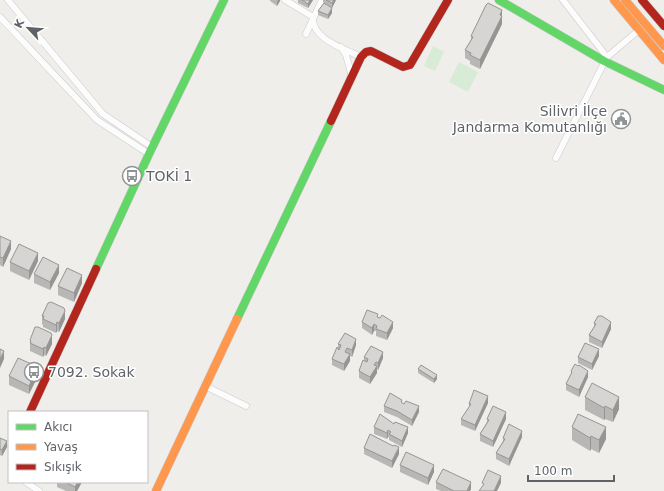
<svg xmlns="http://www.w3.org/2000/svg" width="664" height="491" font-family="'DejaVu Sans',sans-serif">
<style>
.green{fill:#d8ebd6}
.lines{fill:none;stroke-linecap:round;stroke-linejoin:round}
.street-casing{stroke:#cbcccc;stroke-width:7}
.fast-casing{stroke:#cacacb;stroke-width:9}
.slow-casing{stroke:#cacacb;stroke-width:9}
.jam-casing{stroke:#cacacb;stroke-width:9}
.street{stroke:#fdfcfc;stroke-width:6}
.fast{stroke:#63d668;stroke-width:8}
.slow{stroke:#ff974d;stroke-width:8}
.jam{stroke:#b3261e;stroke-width:8}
.wall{fill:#b8b7b5}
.shaded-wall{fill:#969594}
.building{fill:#d6d5d3;stroke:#969594}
.labels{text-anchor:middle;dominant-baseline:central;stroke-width:3;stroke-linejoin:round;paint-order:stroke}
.poi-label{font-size:14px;fill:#5f6368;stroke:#fff;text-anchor:start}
</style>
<rect width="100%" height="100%" fill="#efeeea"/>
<g class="green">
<path d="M433 46 444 52 435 71 424 66Z"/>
<path d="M459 62 478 72 468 92 449 82Z"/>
</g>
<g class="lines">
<g class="street-casing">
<g id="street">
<path d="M8 0 103 114 152 147"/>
<path d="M285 0 313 17C311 39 345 49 361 57"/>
<path d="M0 17 97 120 149 154"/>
<path d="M306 34 322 0"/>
<path d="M341 47 346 55 352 77"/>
<path d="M607 57 639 30"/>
<path d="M556 158 607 57 563 0"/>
<path d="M205 386 246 406"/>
<path d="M26 482 39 491"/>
</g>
</g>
<g class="fast-casing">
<g id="fast">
<path d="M499 0 604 61 664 90"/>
<path d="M96 269 149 154 224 0"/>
<path d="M237 319 331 121"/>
</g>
</g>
<g class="slow-casing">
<g id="slow">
<path d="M614 0 664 60"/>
<path d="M625 0 664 46"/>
<path d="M156 491 237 319"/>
</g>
</g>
<g class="jam-casing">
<g id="jam">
<path d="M642 0 664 26"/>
<path d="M331 121 361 57 366 52 371 51 403 67 410 65 448 0"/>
<path d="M30 412 96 269"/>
</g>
</g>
<use href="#street" class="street"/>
<use href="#fast" class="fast"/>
<use href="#slow" class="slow"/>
<use href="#jam" class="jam"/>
</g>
<g class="wall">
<path d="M270 0H280V1L277 6 270 1Z"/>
<path d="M298 0H313L308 8 298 3Z"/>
<path d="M323 0H336L332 8 326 4 332 13 328 19 318 15V11L324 3 323 2Z"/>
<path d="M502 18V24L480 69 470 64V61L465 58V50L471 40V36Z"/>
<path d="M0 236 11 249 3 267 0 265Z"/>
<path d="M38 261 29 280 10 271V262Z"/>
<path d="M59 273 50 290 34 283V274Z"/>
<path d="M82 283 74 302 58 295V286Z"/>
<path d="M42 316 65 319 59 332 57 331 56 333 43 327V325L42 324Z"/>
<path d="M378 318 393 328 387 340 376 336V331H374L372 335 362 328V322Z"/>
<path d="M594 323 611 329 602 348 589 342V335L594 327Z"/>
<path d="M30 340 52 344 46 356 44 355 43 357 30 351Z"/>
<path d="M338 344 356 345 352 357 350 356V361L344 371 332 365V359L338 349Z"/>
<path d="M599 356 592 370 578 363V357Z"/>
<path d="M364 357 383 358 378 370 377 369V373L370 384 359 378V371L364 361Z"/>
<path d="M418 369 437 379 434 383 418 373Z"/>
<path d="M571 371 588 377 579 397 566 390V384L571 375Z"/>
<path d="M9 376H38L29 394 9 385Z"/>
<path d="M585 397 619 409 613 422 605 419 604 420 585 410Z"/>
<path d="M402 403 419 412 412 426 397 417 384 412V406Z"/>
<path d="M488 403 475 431 461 425V419L469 407V404Z"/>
<path d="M487 419H506L493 447 480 441V434L487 422Z"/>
<path d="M374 427 408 433 402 447 389 440V437H388L387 439 374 434Z"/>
<path d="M572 427 606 439 599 453 591 449 590 451 572 440Z"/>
<path d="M522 437 509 466 496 459V453L503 441V438Z"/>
<path d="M0 438 7 447 2 456 0 455Z"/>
<path d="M393 446 399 454 392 468 364 454V448Z"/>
<path d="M400 465 434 472 428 485 400 472Z"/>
<path d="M57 482H82L77 491H66L57 487Z"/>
<path d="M436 482 471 489 470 491H441L436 489Z"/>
</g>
<g class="shaded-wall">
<path d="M278 0H280V1L277 6V2Z"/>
<path d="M310 0H313L308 8V4Z"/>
<path d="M334 0H336L332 8V3Z"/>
<path d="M332 8V13L328 19V15Z"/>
<path d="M502 10V24L480 69V60Z"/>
<path d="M11 241V249L3 267V258Z"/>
<path d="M38 253V261L29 280V271Z"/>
<path d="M59 265V273L50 290V282Z"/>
<path d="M82 275V283L74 302V293Z"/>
<path d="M65 311V319L59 332V323Z"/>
<path d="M57 322V331L56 333V325Z"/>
<path d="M393 322V328L387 340V333Z"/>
<path d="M611 322V329L602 348V342Z"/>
<path d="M374 324V331L372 335V328Z"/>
<path d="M52 335V344L46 356V348Z"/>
<path d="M356 339V345L352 357V350Z"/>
<path d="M44 347V355L43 357V349Z"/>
<path d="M599 349V356L592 370V364Z"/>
<path d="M4 351V359L0 368V359Z"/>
<path d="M383 352V358L378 370V363Z"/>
<path d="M350 354V361L344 371V364Z"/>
<path d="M377 366V373L370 384V377Z"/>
<path d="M38 367V376L29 394V386Z"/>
<path d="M588 371V377L579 397V390Z"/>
<path d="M437 375V379L434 383V379Z"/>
<path d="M488 396V403L475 431V425Z"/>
<path d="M619 397V409L613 422V410Z"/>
<path d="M419 406V412L412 426V420Z"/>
<path d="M605 406V419L604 420V408Z"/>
<path d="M506 412V419L493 447V441Z"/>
<path d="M408 427V433L402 447V441Z"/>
<path d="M606 427V439L599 453V440Z"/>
<path d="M388 430V437L387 439V433Z"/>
<path d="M522 431V437L509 466V459Z"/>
<path d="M591 436V449L590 451V438Z"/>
<path d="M7 441V447L2 456V450Z"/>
<path d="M399 447V454L392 468V461Z"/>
<path d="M434 465V472L428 485V478Z"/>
<path d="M501 476V483L497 491H494Z"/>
<path d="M78 482H82L77 491H75V487Z"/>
<path d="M471 482V489L470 491H467Z"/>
</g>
<g class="building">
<path d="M302 0H310L308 4Z"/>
<path d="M326 0H334L332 3Z"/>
<path d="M324 3 332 8 328 15 318 11Z"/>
<path d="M488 3 502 10 500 15 502 16 480 60 470 55 471 53 465 50 473 37 471 36 486 5Z"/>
<path d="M0 236 11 241 3 258 0 257Z"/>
<path d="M19 244 38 253 29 271 10 262Z"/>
<path d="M43 257 59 265 50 282 34 274Z"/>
<path d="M67 268 82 275 74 293 58 286Z"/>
<path d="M51 302 64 308 65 311 59 323 57 322 56 325 43 319 44 316H42L48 303Z"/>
<path d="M367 310 378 314 377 317 380 318 382 315 393 322 387 333 376 329 377 326 374 324 372 328 362 322Z"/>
<path d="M598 316H602L611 322 602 342 589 335 596 324 594 323Z"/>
<path d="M35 327H38L51 333 52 335 46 348 44 347 43 349 30 343 31 341 30 340Z"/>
<path d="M345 333 356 339 352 350 347 348 345 352 350 354 344 364 332 359 337 347 339 350 341 345 338 344Z"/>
<path d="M585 343 599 349 592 364 578 357Z"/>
<path d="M371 346 383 352 378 363 376 362 374 365 377 366 370 377 359 371 363 360 367 362 368 359 364 357Z"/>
<path d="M0 349 4 351 0 359Z"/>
<path d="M18 358 38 367 29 386 9 376Z"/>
<path d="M575 364 578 366 579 365 588 371 579 390 566 384 572 372 571 371Z"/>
<path d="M421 365 437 375 434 379 418 369Z"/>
<path d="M592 383 619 397 613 410 605 406 604 408 585 397Z"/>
<path d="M474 390 488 396 475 425 461 419 471 404H469Z"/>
<path d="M390 393 402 400 401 402 404 404 406 401 419 406 412 420 397 411 384 406Z"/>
<path d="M493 406 506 412 493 441 480 434 489 420 487 419Z"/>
<path d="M380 414 394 424 395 422 408 427 402 441 389 434 391 432 388 430 387 433 374 427Z"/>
<path d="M578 414 606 427 599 440 591 436 590 438 572 427Z"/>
<path d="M509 424 522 431 509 459 496 453 505 439 503 438Z"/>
<path d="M370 434 393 446 394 445 399 447 392 461 364 448Z"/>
<path d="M0 438 7 441 2 450 0 449Z"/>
<path d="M406 452 434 465 428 478 400 465Z"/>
<path d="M443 469 471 482 467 491H454L436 482Z"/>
<path d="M488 470 501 476 494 491H479L484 484 482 483Z"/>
<path d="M65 482H78L75 487Z"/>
</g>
<defs>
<g id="civic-ring" transform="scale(1)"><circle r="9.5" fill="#fff" stroke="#919496" stroke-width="1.5"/><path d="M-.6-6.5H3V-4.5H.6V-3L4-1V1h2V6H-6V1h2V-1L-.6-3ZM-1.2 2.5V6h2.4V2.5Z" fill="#919496"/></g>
<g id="bus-ring" transform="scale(1)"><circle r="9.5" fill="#fff" stroke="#919496" stroke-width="1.5"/><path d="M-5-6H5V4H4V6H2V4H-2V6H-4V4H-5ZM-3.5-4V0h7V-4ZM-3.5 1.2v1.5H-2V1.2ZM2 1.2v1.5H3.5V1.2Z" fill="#919496"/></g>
</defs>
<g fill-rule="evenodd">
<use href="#civic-ring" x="621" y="119"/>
<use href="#bus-ring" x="132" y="176"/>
<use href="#bus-ring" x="34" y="372"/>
</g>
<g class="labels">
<g class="poi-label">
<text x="607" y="111" text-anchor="end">Silivri İlçe<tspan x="607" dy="16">Jandarma Komutanlığı</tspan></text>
<text x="146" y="176">TOKİ 1</text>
<text x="48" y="372">7092. Sokak</text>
</g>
</g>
<rect x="8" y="411" width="140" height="72" fill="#ffffff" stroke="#bfc1c3"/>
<rect x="16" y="424" width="20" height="6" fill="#63d668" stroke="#bfc1c3"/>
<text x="44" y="431" font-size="12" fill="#5f6368">Akıcı</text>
<rect x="16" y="444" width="20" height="6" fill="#ff974d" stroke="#bfc1c3"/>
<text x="44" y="451" font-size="12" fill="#5f6368">Yavaş</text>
<rect x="16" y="464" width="20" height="6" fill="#b3261e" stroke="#bfc1c3"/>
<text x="44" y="471" font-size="12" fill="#5f6368">Sıkışık</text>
<g transform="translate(28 28) rotate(296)" stroke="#ffffff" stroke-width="3" paint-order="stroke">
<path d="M0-3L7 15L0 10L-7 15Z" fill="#5f6368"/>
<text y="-6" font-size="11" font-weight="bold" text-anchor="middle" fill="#5f6368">K</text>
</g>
<path d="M528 475v6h86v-6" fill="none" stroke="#5f6368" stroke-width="2"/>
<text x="534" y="475" font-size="12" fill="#5f6368" stroke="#ffffff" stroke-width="3" paint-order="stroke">100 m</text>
</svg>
